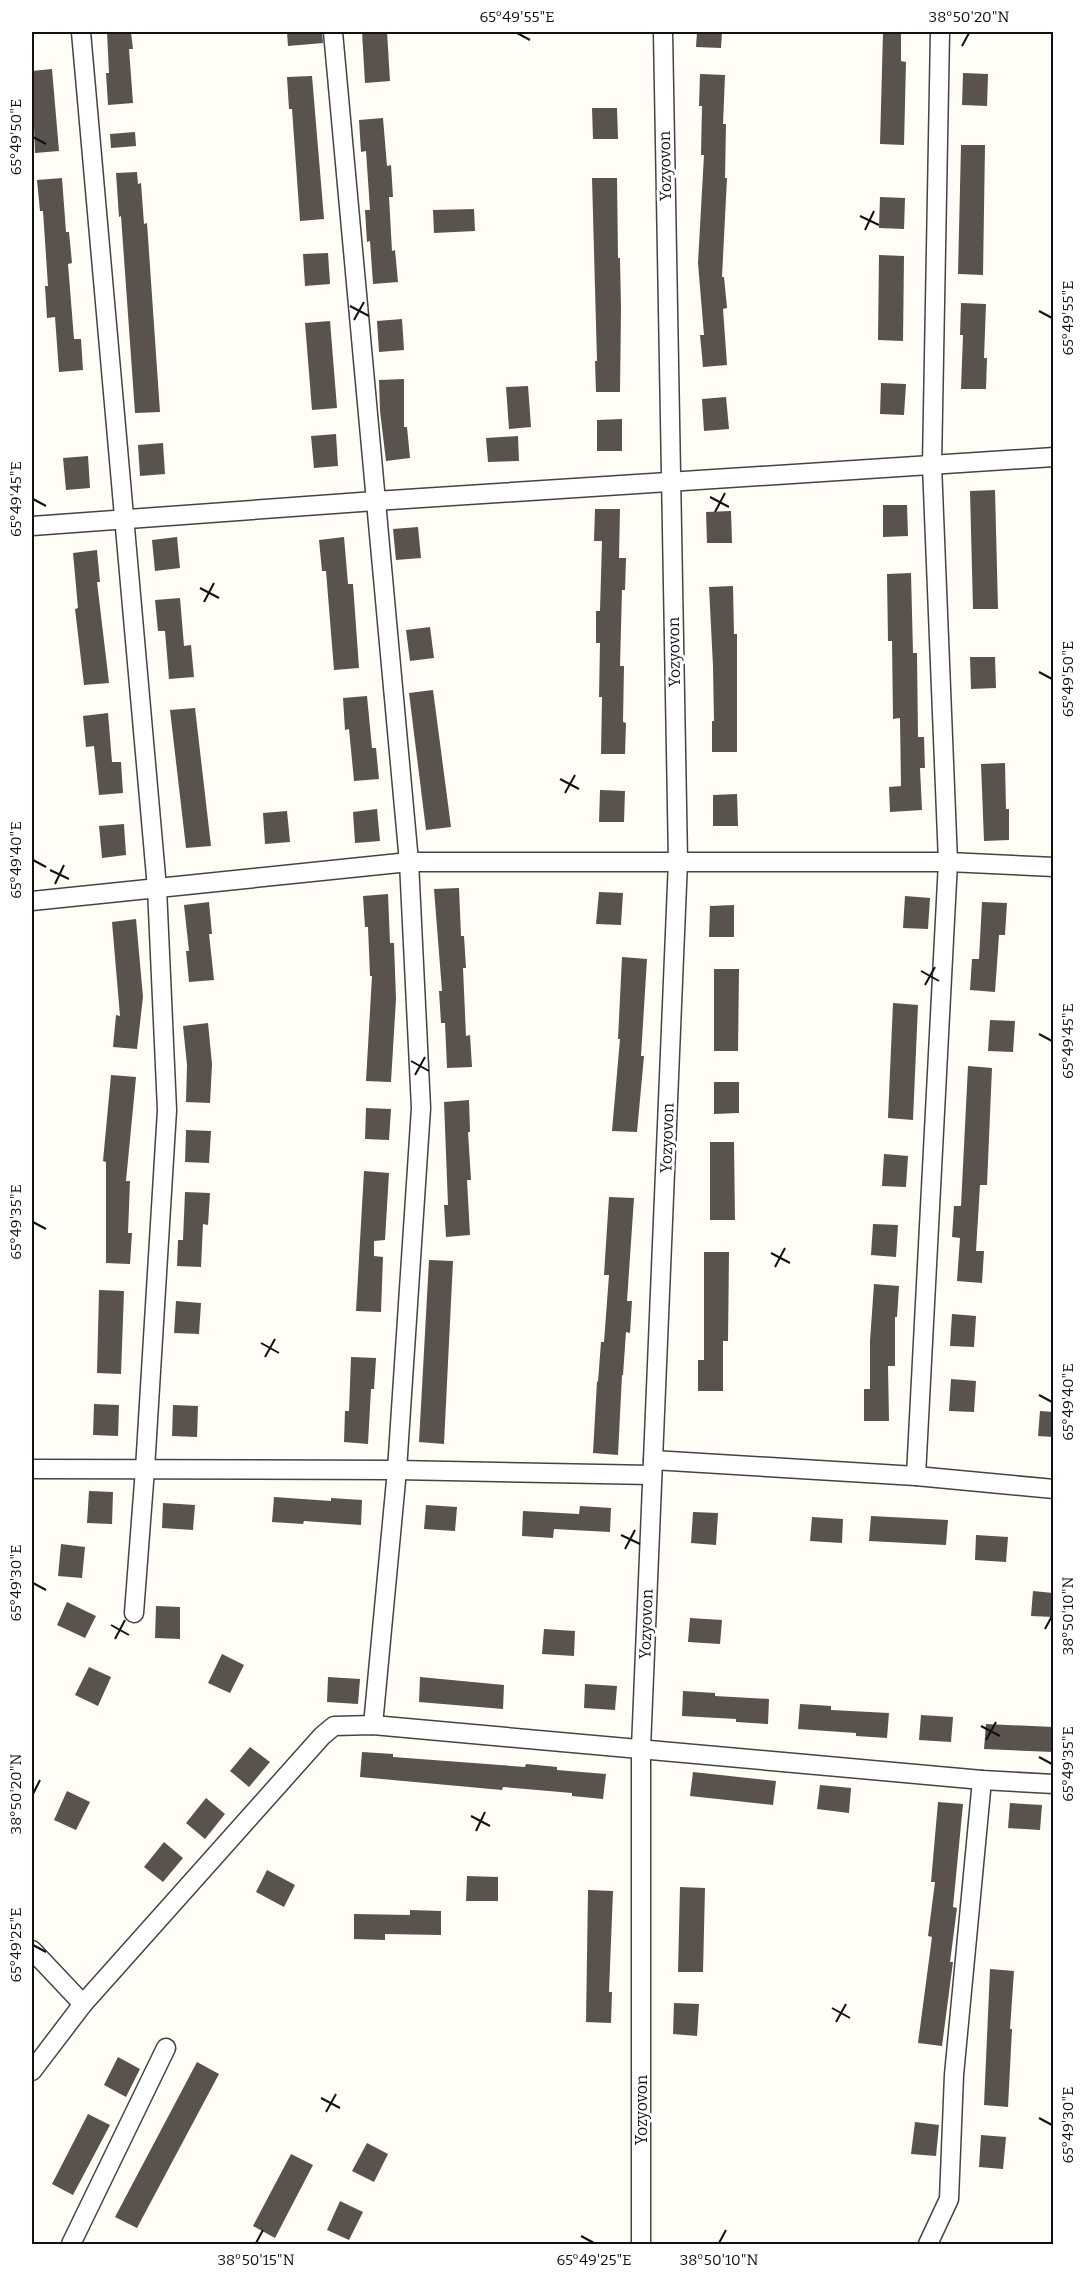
<svg xmlns="http://www.w3.org/2000/svg" width="1085" height="2276" font-family="Bitter,serif">
<style>
.building{fill:#5a524d}
.lines{fill:none;stroke-linecap:round;stroke-linejoin:round}
.minor-casing{stroke:#444;stroke-width:21}
.minor{stroke:#fff;stroke-width:18}
.ticks{fill:none;stroke:#111;stroke-width:2}
.labels{text-anchor:middle;dominant-baseline:central;stroke-width:6;stroke-linejoin:round;paint-order:stroke}
.street-label{font-size:16px;fill:#111;stroke:#fff}
.neatline{fill:none;stroke:#111;stroke-width:2}
.ticks-label{font-size:15px;text-anchor:middle;fill:#111}
</style>
<rect width="100%" height="100%" fill="#fffdf5"/>
<g class="building">
<path d="M107 32H131L133 49H129L133 103 108 105 106 73H109Z"/>
<path d="M287 32H322L323 43 288 46Z"/>
<path d="M362 32H387L390 81 365 83Z"/>
<path d="M697 32H722L721 48 696 47Z"/>
<path d="M883 32H901V61L906 62 904 145 880 144Z"/>
<path d="M52 69 59 151 35 153 32 71Z"/>
<path d="M963 73 988 74 987 106 962 105Z"/>
<path d="M700 74 725 75 723 124H726L725 178H727L722 277H724L727 308 723 309 727 365 703 367 700 335H704L698 263 704 155H701L702 106H699Z"/>
<path d="M312 76 324 219 300 221 292 109H289L287 77Z"/>
<path d="M592 108H617L618 139H593Z"/>
<path d="M383 118 387 166 391 165 393 197H389L392 251 395 250 398 282 373 284 370 241 367 242 365 210H370L366 151 361 152 359 120Z"/>
<path d="M135 132 136 146 111 148 110 134Z"/>
<path d="M961 145H985L983 275 958 274Z"/>
<path d="M137 172 138 184 141 183 144 224 147 223 160 412 135 413 121 216 119 217 116 173Z"/>
<path d="M62 178 66 232H69L72 263 68 264 74 339H81L83 370 59 372 55 317 47 318 45 286H48L43 211H40L37 180Z"/>
<path d="M592 178H617L618 258H620L621 309 620 392H596L595 361H597Z"/>
<path d="M880 197 905 198 904 229 879 228Z"/>
<path d="M474 209 475 231 434 233 433 210Z"/>
<path d="M328 253 330 284 305 286 303 254Z"/>
<path d="M879 255 904 256 903 341 878 340Z"/>
<path d="M961 303 986 304 984 358H987L986 389H961L963 335H960Z"/>
<path d="M402 319 404 350 379 352 377 321Z"/>
<path d="M330 321 337 408 312 410 305 323Z"/>
<path d="M404 379V427H407L410 458 386 461 380 411 379 380Z"/>
<path d="M881 383 906 384 904 415 880 414Z"/>
<path d="M528 386 531 427 509 429 506 387Z"/>
<path d="M726 397 729 429 704 431 702 399Z"/>
<path d="M622 419V451H597V420Z"/>
<path d="M336 434 338 466 314 468 311 436Z"/>
<path d="M518 436 519 461 488 462 486 438Z"/>
<path d="M163 443 165 474 140 476 138 445Z"/>
<path d="M88 456 90 488 66 490 63 458Z"/>
<path d="M995 490 998 609H973L970 491Z"/>
<path d="M883 505H907L908 536 883 537Z"/>
<path d="M595 509H620L619 558H626L625 590H622L620 666H624L623 722 626 723 625 754H601L602 697H599L600 643H596V611H600L602 541H594Z"/>
<path d="M731 511 732 543H707L706 512Z"/>
<path d="M418 527 421 558 396 560 393 529Z"/>
<path d="M177 537 180 568 155 571 152 540Z"/>
<path d="M344 537 348 584H353L359 668 334 670 326 571H322L319 540Z"/>
<path d="M97 550 100 582H97L109 683 84 685 75 609 78 608 73 553Z"/>
<path d="M911 573 913 653H917L918 737H924L925 768H920L922 810 890 812 889 787 901 786 900 718 893 719 892 641H888L887 574Z"/>
<path d="M733 586 734 634H737V752H712V721H714L713 666 709 587Z"/>
<path d="M180 598 184 646 191 645 194 677 169 679 165 631H158L155 600Z"/>
<path d="M430 627 434 658 410 661 406 630Z"/>
<path d="M970 657H995L996 688 971 689Z"/>
<path d="M433 690 451 827 426 830 409 693Z"/>
<path d="M367 696 372 748H376L379 779 354 781 349 729 345 730 343 698Z"/>
<path d="M195 708 211 846 186 848 170 710Z"/>
<path d="M108 713 112 762H121L123 793 99 795 94 746 86 747 83 716Z"/>
<path d="M1005 763 1006 809H1009V840L984 841 981 764Z"/>
<path d="M600 790 625 791 624 822H599Z"/>
<path d="M737 794 738 826H713V795Z"/>
<path d="M377 809 380 841 355 843 353 812Z"/>
<path d="M287 811 290 842 265 844 263 813Z"/>
<path d="M124 824 126 855 102 858 99 826Z"/>
<path d="M459 888 461 936H464L466 968H463L466 1036 470 1035 472 1067 447 1068 445 1023H441L439 991H442L434 889Z"/>
<path d="M599 892 623 893 621 925 596 924Z"/>
<path d="M388 894 390 943H394L396 999 391 1082 366 1081 372 976H370L368 927H365L363 896Z"/>
<path d="M905 896 930 898 928 929 903 928Z"/>
<path d="M209 902 212 934H209L214 980 189 982 186 951H189L184 905Z"/>
<path d="M982 902 1007 903 1005 935H999L995 992 970 990 972 959H979Z"/>
<path d="M734 905V937H709L710 906Z"/>
<path d="M136 919 143 997 137 1049 113 1047 116 1015 120 1016 112 922Z"/>
<path d="M622 957 647 959 641 1056H644L637 1132 612 1131 620 1039H618Z"/>
<path d="M714 969H739L738 1051H714Z"/>
<path d="M893 1003 918 1005 913 1120 888 1118Z"/>
<path d="M990 1020 1015 1021 1013 1052 988 1051Z"/>
<path d="M208 1023 212 1064 210 1103 186 1102 187 1065 183 1026Z"/>
<path d="M968 1066 992 1068 987 1185H980L976 1251H984L982 1283 957 1281 960 1238 952 1237 954 1206H961Z"/>
<path d="M111 1075 136 1077 126 1181H130L128 1233H132L130 1264 106 1263V1162L103 1161Z"/>
<path d="M714 1082H739V1113L714 1114Z"/>
<path d="M469 1100 470 1132H468L471 1180H467L470 1235 446 1237 444 1205H448L444 1102Z"/>
<path d="M366 1108 391 1109 389 1140 365 1139Z"/>
<path d="M186 1130 211 1131 209 1163 185 1162Z"/>
<path d="M710 1142H734L735 1220H710Z"/>
<path d="M884 1154 908 1156 906 1187 882 1186Z"/>
<path d="M364 1171 389 1173 385 1240 374 1241V1256L383 1257 381 1312 356 1311Z"/>
<path d="M185 1192 210 1193 208 1225 203 1224 201 1267 177 1266 178 1240H183Z"/>
<path d="M609 1197 634 1198 627 1301H632L630 1333 626 1332 623 1375H622L618 1455 593 1453 597 1381 598 1382 601 1342H604L609 1275H604Z"/>
<path d="M873 1224 898 1225 896 1257 871 1255Z"/>
<path d="M704 1252H729L728 1341H723V1391H698V1360H704Z"/>
<path d="M429 1260 453 1261 444 1444 419 1442Z"/>
<path d="M874 1284 899 1286 897 1317H895V1366H888L889 1421H864V1389H870V1341Z"/>
<path d="M99 1290 124 1291 121 1374 97 1373Z"/>
<path d="M176 1301 201 1303 199 1334 174 1333Z"/>
<path d="M952 1314 976 1316 974 1347 950 1346Z"/>
<path d="M351 1357 376 1358 374 1389H371L368 1444 344 1442 345 1411H349Z"/>
<path d="M951 1379 976 1381 974 1412 949 1411Z"/>
<path d="M94 1404 119 1405 118 1436 93 1435Z"/>
<path d="M173 1405 198 1406 197 1437 172 1436Z"/>
<path d="M1040 1411 1053 1412V1437L1038 1436Z"/>
<path d="M89 1491 113 1492 112 1524 87 1523Z"/>
<path d="M274 1497 331 1501V1498L362 1500 361 1525 304 1521 303 1524 272 1522Z"/>
<path d="M163 1503 195 1505 193 1530 162 1528Z"/>
<path d="M426 1505 457 1507 455 1531 424 1529Z"/>
<path d="M580 1506 611 1508 610 1532 554 1529 553 1538 522 1536 523 1511 579 1514Z"/>
<path d="M693 1512 718 1513 716 1545 691 1543Z"/>
<path d="M871 1516 948 1520 946 1545 869 1541Z"/>
<path d="M812 1517 843 1519 842 1543 810 1541Z"/>
<path d="M976 1535 1008 1537 1006 1562 975 1560Z"/>
<path d="M61 1544 85 1547 82 1578 58 1576Z"/>
<path d="M1033 1591 1053 1593V1617L1031 1616Z"/>
<path d="M67 1602 96 1616 85 1638 57 1625Z"/>
<path d="M156 1606 180 1607V1639L155 1638Z"/>
<path d="M690 1618 722 1620 720 1644 688 1642Z"/>
<path d="M544 1629 575 1631 574 1656 542 1654Z"/>
<path d="M222 1654 244 1665 230 1693 208 1683Z"/>
<path d="M89 1667 111 1677 98 1706 75 1695Z"/>
<path d="M328 1677 360 1679 358 1704 327 1702Z"/>
<path d="M420 1677 504 1685 503 1709 419 1702Z"/>
<path d="M585 1684 617 1686 615 1710 584 1708Z"/>
<path d="M683 1691 715 1693V1696L769 1699 768 1724 736 1722V1719L682 1716Z"/>
<path d="M800 1704 831 1706V1710L889 1713 887 1738 856 1736V1733L798 1729Z"/>
<path d="M921 1715 953 1717 951 1742 919 1740Z"/>
<path d="M986 1724 1053 1727V1752L984 1749Z"/>
<path d="M250 1747 270 1762 249 1787 230 1771Z"/>
<path d="M362 1752 393 1754V1757L525 1767 526 1764 557 1767V1770L606 1774 603 1799 572 1796V1793L503 1787 502 1790 360 1777Z"/>
<path d="M693 1772 776 1781 773 1805 690 1796Z"/>
<path d="M820 1785 851 1788 849 1813 817 1809Z"/>
<path d="M67 1791 90 1802 76 1830 54 1820Z"/>
<path d="M206 1798 225 1814 205 1839 186 1823Z"/>
<path d="M938 1802 963 1804 953 1907 957 1908 950 1962H953L942 2046 918 2043 932 1937 928 1936 935 1882H931Z"/>
<path d="M1010 1803 1042 1805 1040 1830 1008 1828Z"/>
<path d="M164 1842 183 1858 163 1882 144 1867Z"/>
<path d="M267 1870 295 1885 284 1907 256 1892Z"/>
<path d="M467 1876 498 1877V1901H466Z"/>
<path d="M680 1887 705 1888 703 1972H678Z"/>
<path d="M588 1890 613 1891 609 1992H612L611 2023 586 2022Z"/>
<path d="M410 1910 441 1911V1935L385 1934V1940L354 1939V1914L410 1915Z"/>
<path d="M990 1969 1014 1971 1010 2029H1012L1008 2107 984 2105Z"/>
<path d="M674 2003 699 2004 697 2036 673 2034Z"/>
<path d="M118 2057 140 2069 126 2097 104 2085Z"/>
<path d="M197 2062 219 2074 137 2228 115 2217Z"/>
<path d="M88 2114 110 2125 73 2195 52 2184Z"/>
<path d="M915 2122 939 2125 936 2156 911 2154Z"/>
<path d="M981 2135 1006 2137 1003 2169 979 2167Z"/>
<path d="M367 2143 388 2154 374 2182 352 2171Z"/>
<path d="M291 2154 313 2165 275 2238 253 2226Z"/>
<path d="M340 2201 363 2212 349 2240 327 2230Z"/>
</g>
<g class="lines">
<g class="minor-casing">
<g id="minor">
<path d="M81 32 157 888 167 1110 145 1469 134 1613"/>
<path d="M333 32 409 862 421 1108 397 1470 373 1725"/>
<path d="M32 526 375 501 1054 457"/>
<path d="M32 901 409 862H948L1054 867"/>
<path d="M653 1460 916 1476 1054 1489"/>
<path d="M32 1469 397 1470 652 1475"/>
<path d="M916 1476 948 862 932 465 940 32"/>
<path d="M32 1950 83 2004"/>
<path d="M32 2071 83 2004 322 1736 334 1726 373 1725 982 1780 1054 1784"/>
<path d="M71 2244 166 2048"/>
<path d="M641 2244V1748L678 861 663 32"/>
<path d="M928 2244 949 2199 954 2075 982 1780"/>
</g>
</g>
<use href="#minor" class="minor"/>
</g>
<path class="ticks" d="M517 33 530 40M962 46 969 33M33 137 46 144M860 216 879 225M865 230 874 211M350 306 369 316M1039 311 1052 318M354 320 364 302M710 497 729 507M33 499 46 506M715 512 725 493M200 588 219 598M204 602 214 583M1039 672 1052 679M560 779 579 789M565 793 575 775M33 860 46 867M50 870 69 879M55 884 64 865M921 971 939 981M925 985 935 967M1039 1034 1052 1041M411 1061 429 1071M415 1075 425 1057M33 1222 46 1229M771 1253 790 1263M775 1267 785 1248M261 1343 279 1353M265 1357 275 1339M1039 1395 1052 1402M621 1535 640 1544M625 1549 635 1530M33 1583 46 1590M111 1625 129 1635M1045 1629 1052 1616M115 1639 125 1620M981 1726 1000 1736M986 1740 996 1722M1039 1757 1052 1764M33 1794 40 1780M471 1816 490 1826M476 1831 485 1812M33 1945 46 1952M832 2008 850 2018M836 2022 846 2004M321 2098 340 2108M326 2112 336 2094M1039 2118 1052 2125M581 2236 594 2243M256 2243 263 2230M719 2243 726 2230"/>
<g class="labels">
<g class="street-label">
<text transform="translate(665 166) rotate(-91)">Yozyovon</text>
<text transform="translate(674 652) rotate(-91)">Yozyovon</text>
<text transform="translate(667 1138) rotate(-88)">Yozyovon</text>
<text transform="translate(646 1624) rotate(-88)">Yozyovon</text>
<text transform="translate(641 2110) rotate(-90)">Yozyovon</text>
</g>
</g>
<rect width="1085" height="2276" fill="none" stroke="#ffffff" stroke-width="66"/>
<rect x="33" y="33" width="1019" height="2210" class="neatline"/>
<g class="ticks-label">
<text x="517" y="22">65°49'55"E</text>
<text x="969" y="22">38°50'20"N</text>
<text transform="translate(16 137) rotate(-90)" y="5">65°49'50"E</text>
<text transform="translate(1068 318) rotate(-90)" y="5">65°49'55"E</text>
<text transform="translate(16 499) rotate(-90)" y="5">65°49'45"E</text>
<text transform="translate(1068 679) rotate(-90)" y="5">65°49'50"E</text>
<text transform="translate(16 860) rotate(-90)" y="5">65°49'40"E</text>
<text transform="translate(1068 1041) rotate(-90)" y="5">65°49'45"E</text>
<text transform="translate(16 1222) rotate(-90)" y="5">65°49'35"E</text>
<text transform="translate(1068 1402) rotate(-90)" y="5">65°49'40"E</text>
<text transform="translate(16 1583) rotate(-90)" y="5">65°49'30"E</text>
<text transform="translate(1068 1616) rotate(-90)" y="5">38°50'10"N</text>
<text transform="translate(1068 1764) rotate(-90)" y="5">65°49'35"E</text>
<text transform="translate(16 1794) rotate(-90)" y="5">38°50'20"N</text>
<text transform="translate(16 1945) rotate(-90)" y="5">65°49'25"E</text>
<text transform="translate(1068 2125) rotate(-90)" y="5">65°49'30"E</text>
<text x="256" y="2265">38°50'15"N</text>
<text x="594" y="2265">65°49'25"E</text>
<text x="719" y="2265">38°50'10"N</text>
</g>
</svg>
